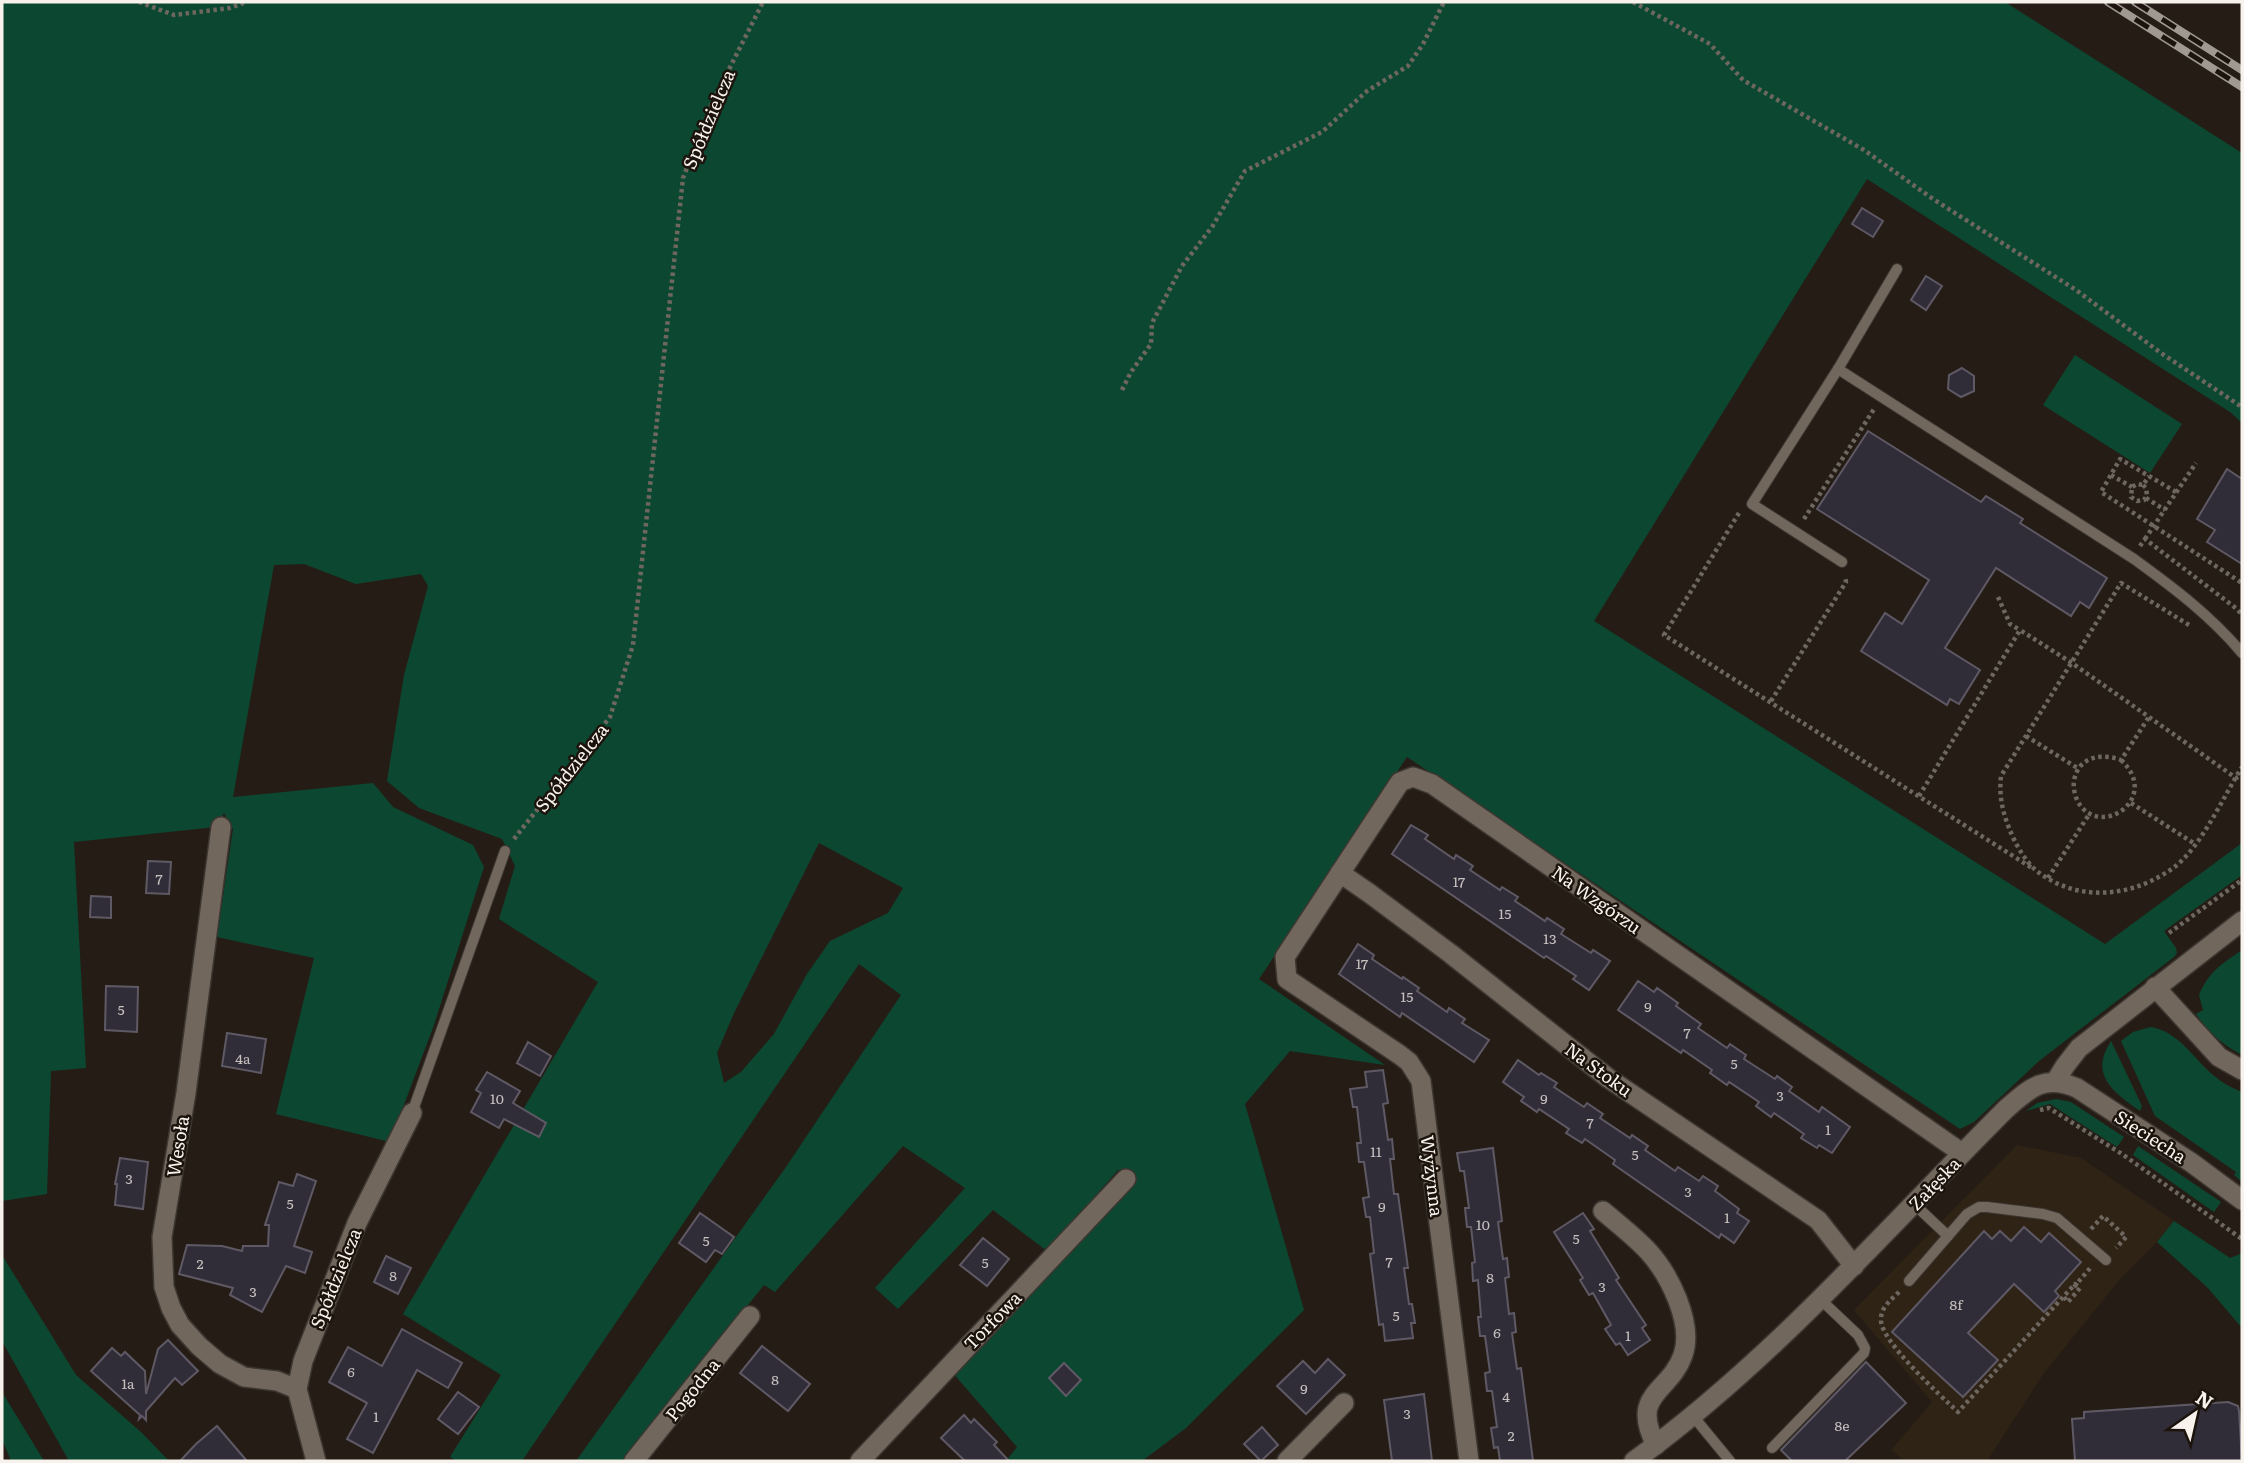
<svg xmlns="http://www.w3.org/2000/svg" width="2244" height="1463" font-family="Literata,serif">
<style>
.commercial{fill:#2f2315}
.green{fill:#0c4831;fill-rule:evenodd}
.building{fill:#312d38;stroke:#5e5965;stroke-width:2}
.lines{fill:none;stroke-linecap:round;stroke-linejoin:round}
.service-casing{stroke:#3d3631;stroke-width:12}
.minor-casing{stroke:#3d3631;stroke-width:22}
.path{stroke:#6e6760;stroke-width:4.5;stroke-dasharray:3.5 3.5;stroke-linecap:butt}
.service{stroke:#71675d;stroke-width:10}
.minor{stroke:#71675d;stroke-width:19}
.rail-casing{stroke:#9f9992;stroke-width:8}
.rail{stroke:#1c140c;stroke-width:5;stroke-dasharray:16;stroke-linecap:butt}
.labels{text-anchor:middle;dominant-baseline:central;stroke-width:5;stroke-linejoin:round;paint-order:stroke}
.number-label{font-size:14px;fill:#c6c1bf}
.street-label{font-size:18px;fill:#f7f2ec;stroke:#1c140c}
</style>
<rect width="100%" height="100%" fill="#251d15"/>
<path class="commercial" d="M2017 1145 2081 1158 2174 1221 2157 1242 2120 1279 2044 1373 1987 1461H1905L1891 1450 1932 1402 1854 1310Z"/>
<g class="green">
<path d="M2 2H2005L2242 153V423L2230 412 1867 179 1594 621 2105 944 2242 843V875L2164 931 2176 948 2177 953 2174 957 2039 1061 1974 1122 1960 1129 1407 757 1259 979 1385 1065 1290 1051 1245 1104 1304 1310 1186 1428 1142 1461H1006L1017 1447 952 1372 1135 1181 1118 1170 1047 1251 993 1210 898 1309 875 1288 965 1188 903 1146 775 1292 764 1285 623 1461H576L786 1167 901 995 859 964 522 1461H456L450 1457 501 1375 403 1314 598 982 499 919 515 866 502 839 419 808 387 781 404 675 428 586 421 574 356 584 304 564 274 565 233 797 373 783 393 807 473 845 484 867 434 1025 390 1142 276 1114 314 958 217 937 233 829 224 813 216 827 74 842 86 1068 51 1071 47 1194 2 1201ZM819 843 903 888 888 913 830 941 807 974 774 1034 741 1072 724 1083 717 1053 734 1013Z"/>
<path d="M2075 355 2182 424 2150 473 2043 405Z"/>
<path d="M2242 950V1055C2223 1045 2208 1032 2196 1014L2203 1010 2199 995C2209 971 2222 964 2242 950Z"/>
<path d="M2151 1027C2179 1032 2193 1058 2213 1075 2222 1083 2232 1088 2242 1092V1182L2234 1175 2236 1172 2155 1116 2121 1041 2133 1032Z"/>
<path d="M2111 1041 2142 1106 2140 1111C2113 1092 2089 1075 2111 1041Z"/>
<path d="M2056 1099 2071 1102 2124 1137 2117 1147 2050 1104 2026 1111 2037 1103Z"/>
<path d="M2138 1146 2221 1202 2214 1212 2133 1155Z"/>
<path d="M2174 1221 2230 1258 2240 1254 2242 1256V1328L2208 1288 2157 1242Z"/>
<path d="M2 1255 76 1375 142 1433 169 1461H69L2 1341Z"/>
<path d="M2 1392 44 1461H11L2 1439Z"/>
</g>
<g class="building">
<path d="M1862 208 1883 221 1873 237 1852 224Z"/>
<path d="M1926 276 1942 286 1926 310 1911 300Z"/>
<path d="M1962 368 1974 376V391L1961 397 1948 389 1949 375Z"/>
<path d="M1868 431 1981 502 1986 496 2023 519 2020 523 2107 578 2089 608 2080 602 2071 616 1996 568 1945 648 1980 670 1959 704 1950 699 1947 705 1861 651 1885 613 1902 624 1929 580 1817 509Z"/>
<path d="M2227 469 2242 479V564L2207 542 2215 530 2197 519Z"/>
<path d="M1411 825 1428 835 1425 839 1454 859 1456 855 1473 866 1470 870 1500 890 1502 887 1518 897 1515 901 1545 921 1547 918 1564 929 1561 934 1591 953 1593 950 1610 961 1589 990 1573 979 1576 976 1546 956 1544 958 1392 854Z"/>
<path d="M148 861 171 862 169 894 146 893Z"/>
<path d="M91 896 111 897V918L90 917Z"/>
<path d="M1358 944 1374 955 1372 959 1402 979 1403 977 1419 988 1417 991 1447 1012 1449 1008 1465 1019 1462 1023 1489 1040 1474 1062 1402 1013 1400 1017 1339 974Z"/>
<path d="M1638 981 1654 992 1657 988 1678 1003 1676 1006 1701 1024 1698 1028 1727 1048 1730 1044 1746 1055 1744 1059 1775 1079 1777 1076 1792 1087 1789 1091 1819 1112 1822 1107 1850 1127 1832 1153 1819 1145 1817 1148 1801 1138 1804 1134 1774 1113 1771 1117 1756 1106 1759 1102 1729 1082 1727 1085 1710 1073 1712 1070 1683 1050 1681 1053 1618 1010Z"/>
<path d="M106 986 138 987 137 1032 105 1030Z"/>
<path d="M227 1033 266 1039 261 1073 222 1066Z"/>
<path d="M528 1042 551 1056 540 1076 517 1063Z"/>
<path d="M1518 1060 1539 1075 1541 1073 1557 1083 1554 1087 1584 1107 1587 1103 1603 1114 1600 1118 1630 1138 1632 1135 1648 1146 1645 1150 1675 1171 1678 1167 1699 1181 1703 1176 1718 1186 1715 1191 1739 1209 1737 1213 1749 1221 1734 1243 1721 1234 1719 1238 1613 1164 1615 1160 1585 1139 1582 1143 1566 1133 1569 1129 1539 1109 1537 1112 1521 1101 1524 1097 1503 1082Z"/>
<path d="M1383 1070 1388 1103 1383 1104 1388 1140 1392 1139 1394 1159H1390L1394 1194H1398L1408 1268H1404L1409 1304H1412L1415 1323H1411L1413 1338 1385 1341 1383 1324 1379 1325 1370 1254 1374 1253 1370 1217H1366L1363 1198 1369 1197 1364 1162H1359L1357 1143H1361L1357 1107H1353L1350 1089 1367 1087 1365 1072Z"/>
<path d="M487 1072 520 1091 513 1103 546 1123 539 1137 504 1119 499 1128 471 1112 481 1093 476 1090Z"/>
<path d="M1493 1148 1502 1221 1498 1222 1503 1259 1507 1258 1509 1277 1505 1278 1509 1314 1514 1313 1516 1332 1512 1333 1517 1369 1521 1368 1533 1461H1500L1498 1447 1494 1448 1491 1428 1497 1427 1492 1391H1487L1485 1373 1490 1372 1485 1336H1480L1478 1317H1481L1478 1280 1473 1281 1472 1263 1475 1262 1471 1227H1467L1465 1208H1469L1464 1171H1460L1457 1153Z"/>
<path d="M120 1158 148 1162 143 1209 115 1205 117 1184H115Z"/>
<path d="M297 1174 316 1181 294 1246 312 1252 305 1273 286 1266 262 1312 230 1295 233 1288 179 1274 187 1245 222 1246 242 1251 243 1246H268L269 1225H265L279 1182 293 1186Z"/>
<path d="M700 1213 734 1237 722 1254 715 1250 706 1262 679 1243Z"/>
<path d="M1583 1213 1594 1229 1590 1231 1619 1278 1616 1280 1646 1325 1642 1328 1650 1340 1628 1355 1620 1343 1616 1345 1605 1329 1611 1325 1593 1293 1589 1295 1580 1280 1583 1278 1554 1232Z"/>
<path d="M2024 1227 2041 1242 2049 1233 2081 1262 2055 1291 2059 1296 2044 1312 2014 1284 1968 1333 1998 1360 1963 1397 1892 1332 1984 1231 1992 1239 2000 1231 2011 1241Z"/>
<path d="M983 1238 1009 1259 987 1286 960 1265Z"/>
<path d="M386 1256 411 1268 398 1294 374 1282Z"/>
<path d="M402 1329 462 1363 448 1388 417 1370 373 1453 347 1439 367 1403 329 1382 348 1347 382 1366Z"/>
<path d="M168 1340 198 1371 182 1385 175 1378 146 1411V1420L142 1416 139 1419 140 1415 91 1371 112 1348 121 1356 125 1352 145 1371 146 1394 158 1349Z"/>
<path d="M762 1346 810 1384 788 1411 740 1373Z"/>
<path d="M1328 1359 1345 1375 1306 1414 1277 1386 1303 1361 1315 1373Z"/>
<path d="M1866 1362 1906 1403 1845 1461H1792L1781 1450Z"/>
<path d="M1064 1363 1081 1380 1066 1396 1049 1378Z"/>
<path d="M458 1392 479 1407 458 1434 438 1419Z"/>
<path d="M1424 1394 1432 1461H1392L1384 1400Z"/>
<path d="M2228 1402 2238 1406 2239 1411 2242 1461H2075L2072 1419 2084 1418V1412Z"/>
<path d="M964 1415 971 1423 974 1419 997 1442 994 1445 1009 1461H965L941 1438Z"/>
<path d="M217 1426 247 1461H180L196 1444Z"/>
<path d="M1262 1427 1278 1445 1261 1461 1244 1444Z"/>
</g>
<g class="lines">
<g class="service-casing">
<g id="service">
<path d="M1897 269 1838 369 2134 559C2174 588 2211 616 2242 653"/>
<path d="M1838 369 1752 504 1842 562"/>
<path d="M412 1113 505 851"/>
<path d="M1914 1204 1948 1236"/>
<path d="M1909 1281 1967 1214 1979 1207H1987L2043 1214 2057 1218 2106 1260"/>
<path d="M1693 1416 1730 1461"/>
<path d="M1772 1448 1864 1353 1865 1348 1858 1335 1821 1300"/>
</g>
</g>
<g class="minor-casing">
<g id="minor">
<path d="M221 827 186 1093 162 1237 164 1287 171 1308 180 1325 199 1346 220 1364 244 1377 277 1381 297 1389"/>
<path d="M1340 873 1369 893 1451 954 1608 1078 1818 1220 1854 1266"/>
<path d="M2155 987 2219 1057 2242 1070"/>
<path d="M2055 1082 2065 1066 2079 1048 2242 921"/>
<path d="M1603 1211C1618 1224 1634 1236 1648 1251 1669 1274 1694 1323 1683 1355 1670 1393 1629 1393 1656 1445"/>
<path d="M316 1461 297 1389 303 1361 357 1223 412 1113"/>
<path d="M634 1461 750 1316"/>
<path d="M860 1461 1126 1179"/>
<path d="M1287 1461 1344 1403"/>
<path d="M1469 1461 1421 1081 1409 1062 1400 1055 1287 979 1285 957 1400 782 1413 777 1432 784 1962 1153"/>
<path d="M1634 1461C1773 1360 1885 1230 2006 1109 2030 1088 2044 1074 2077 1088L2192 1163 2242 1200"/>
</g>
</g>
<g class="path">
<path d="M139 2 174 15 230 8 246 2"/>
<path d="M1633 2 1710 44 1743 80 1864 150 1933 199 2076 290 2161 353 2242 407"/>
<path d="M1122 390 1131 372 1151 344 1152 323 1182 266 1212 227 1245 171 1322 132 1367 91 1408 66 1423 44 1444 2"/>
<path d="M2111 475 2132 487"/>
<path d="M2143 485 2146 488 2147 495 2144 500 2137 501 2131 497 2132 487 2137 484 2143 485 2149 476"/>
<path d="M2176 492 2120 459 2101 492 2242 583"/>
<path d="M2146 498 2165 510"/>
<path d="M1739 513 1664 635 2032 868"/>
<path d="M1804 519 1874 409"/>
<path d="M2145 539 2196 463"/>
<path d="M2140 546 2145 539 2237 609 2242 615"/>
<path d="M1998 597 2010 624 2020 630"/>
<path d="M2189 625 2121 583 2001 776C1999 795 2002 810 2009 828 2015 843 2025 862 2038 872 2079 903 2133 897 2173 868 2201 848 2223 797 2242 767"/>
<path d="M1771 701 1846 582 1845 577"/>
<path d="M2026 736 2079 769"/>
<path d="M2121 760C2162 798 2100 840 2078 802 2075 796 2073 788 2074 781 2078 756 2102 753 2121 760L2149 717"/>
<path d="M1919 796 2020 630 2072 663 2236 778 2242 775"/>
<path d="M2131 803 2195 844"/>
<path d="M514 839 610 717 633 645 683 178 712 103 763 2"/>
<path d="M2048 878 2090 813"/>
<path d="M2169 933 2242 880"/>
<path d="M2040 1110 2049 1108 2122 1154 2242 1239"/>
<path d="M2091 1229 2103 1216 2126 1237 2116 1248"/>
<path d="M2074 1287 2091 1267"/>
<path d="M1899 1292C1891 1300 1881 1307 1881 1319 1879 1340 1942 1397 1958 1412L2075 1284 2080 1288 2068 1302 2064 1297"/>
</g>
<use href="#service" class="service"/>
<use href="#minor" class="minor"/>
<g class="rail-casing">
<g id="rail">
<path d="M2108 2 2242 87"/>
<path d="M2135 2 2242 70"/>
</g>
</g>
<use href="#rail" class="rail"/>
</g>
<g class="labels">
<g class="number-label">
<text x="159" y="878">7</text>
<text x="1459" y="881">17</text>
<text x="1505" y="913">15</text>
<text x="1550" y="938">13</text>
<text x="1362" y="963">17</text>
<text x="1407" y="996">15</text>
<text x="1648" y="1006">9</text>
<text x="121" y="1009">5</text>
<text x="1687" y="1032">7</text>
<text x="243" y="1058">4a</text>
<text x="1734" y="1063">5</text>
<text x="1780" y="1095">3</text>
<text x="497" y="1098">10</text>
<text x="1544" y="1098">9</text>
<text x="1590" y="1122">7</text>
<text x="1828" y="1129">1</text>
<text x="1376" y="1151">11</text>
<text x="1635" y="1154">5</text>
<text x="129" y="1178">3</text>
<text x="1688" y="1191">3</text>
<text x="290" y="1203">5</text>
<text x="1382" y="1206">9</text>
<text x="1727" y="1217">1</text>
<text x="1483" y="1224">10</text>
<text x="1576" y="1238">5</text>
<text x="706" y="1240">5</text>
<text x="1389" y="1261">7</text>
<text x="985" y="1262">5</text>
<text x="200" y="1263">2</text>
<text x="393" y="1275">8</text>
<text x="1490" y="1277">8</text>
<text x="1602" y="1286">3</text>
<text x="253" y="1291">3</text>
<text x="1956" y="1304">8f</text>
<text x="1396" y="1315">5</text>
<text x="1497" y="1332">6</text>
<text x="1628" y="1335">1</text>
<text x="351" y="1371">6</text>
<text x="775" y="1379">8</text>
<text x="128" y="1383">1a</text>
<text x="1304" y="1388">9</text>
<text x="1506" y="1396">4</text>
<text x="1407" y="1413">3</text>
<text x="376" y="1416">1</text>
<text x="1842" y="1425">8e</text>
<text x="1511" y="1435">2</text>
</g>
<g class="street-label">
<text transform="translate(708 119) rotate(-67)">Spółdzielcza</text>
<text transform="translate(571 767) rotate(-52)">Spółdzielcza</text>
<text transform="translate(1597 899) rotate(35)">Na Wzgórzu</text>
<text transform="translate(1599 1069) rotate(36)">Na Stoku</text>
<text transform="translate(2151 1136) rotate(33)">Sieciecha</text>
<text transform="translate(177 1146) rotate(-81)">Wesoła</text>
<text transform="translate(1433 1176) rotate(83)">Wyżynna</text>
<text transform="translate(1934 1183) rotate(-46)">Załęska</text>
<text transform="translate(335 1278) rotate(-68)">Spółdzielcza</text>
<text transform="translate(992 1320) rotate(-46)">Torfowa</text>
<text transform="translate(692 1389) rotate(-51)">Pogodna</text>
</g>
</g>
<rect width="2244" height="1463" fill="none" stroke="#f7f2ec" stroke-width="7"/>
<g transform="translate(2195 1414) rotate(34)" stroke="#1c140c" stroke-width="5" paint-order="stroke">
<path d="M0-5L12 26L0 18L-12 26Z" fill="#f7f2ec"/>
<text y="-10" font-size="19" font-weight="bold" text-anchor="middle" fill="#f7f2ec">N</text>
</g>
</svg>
